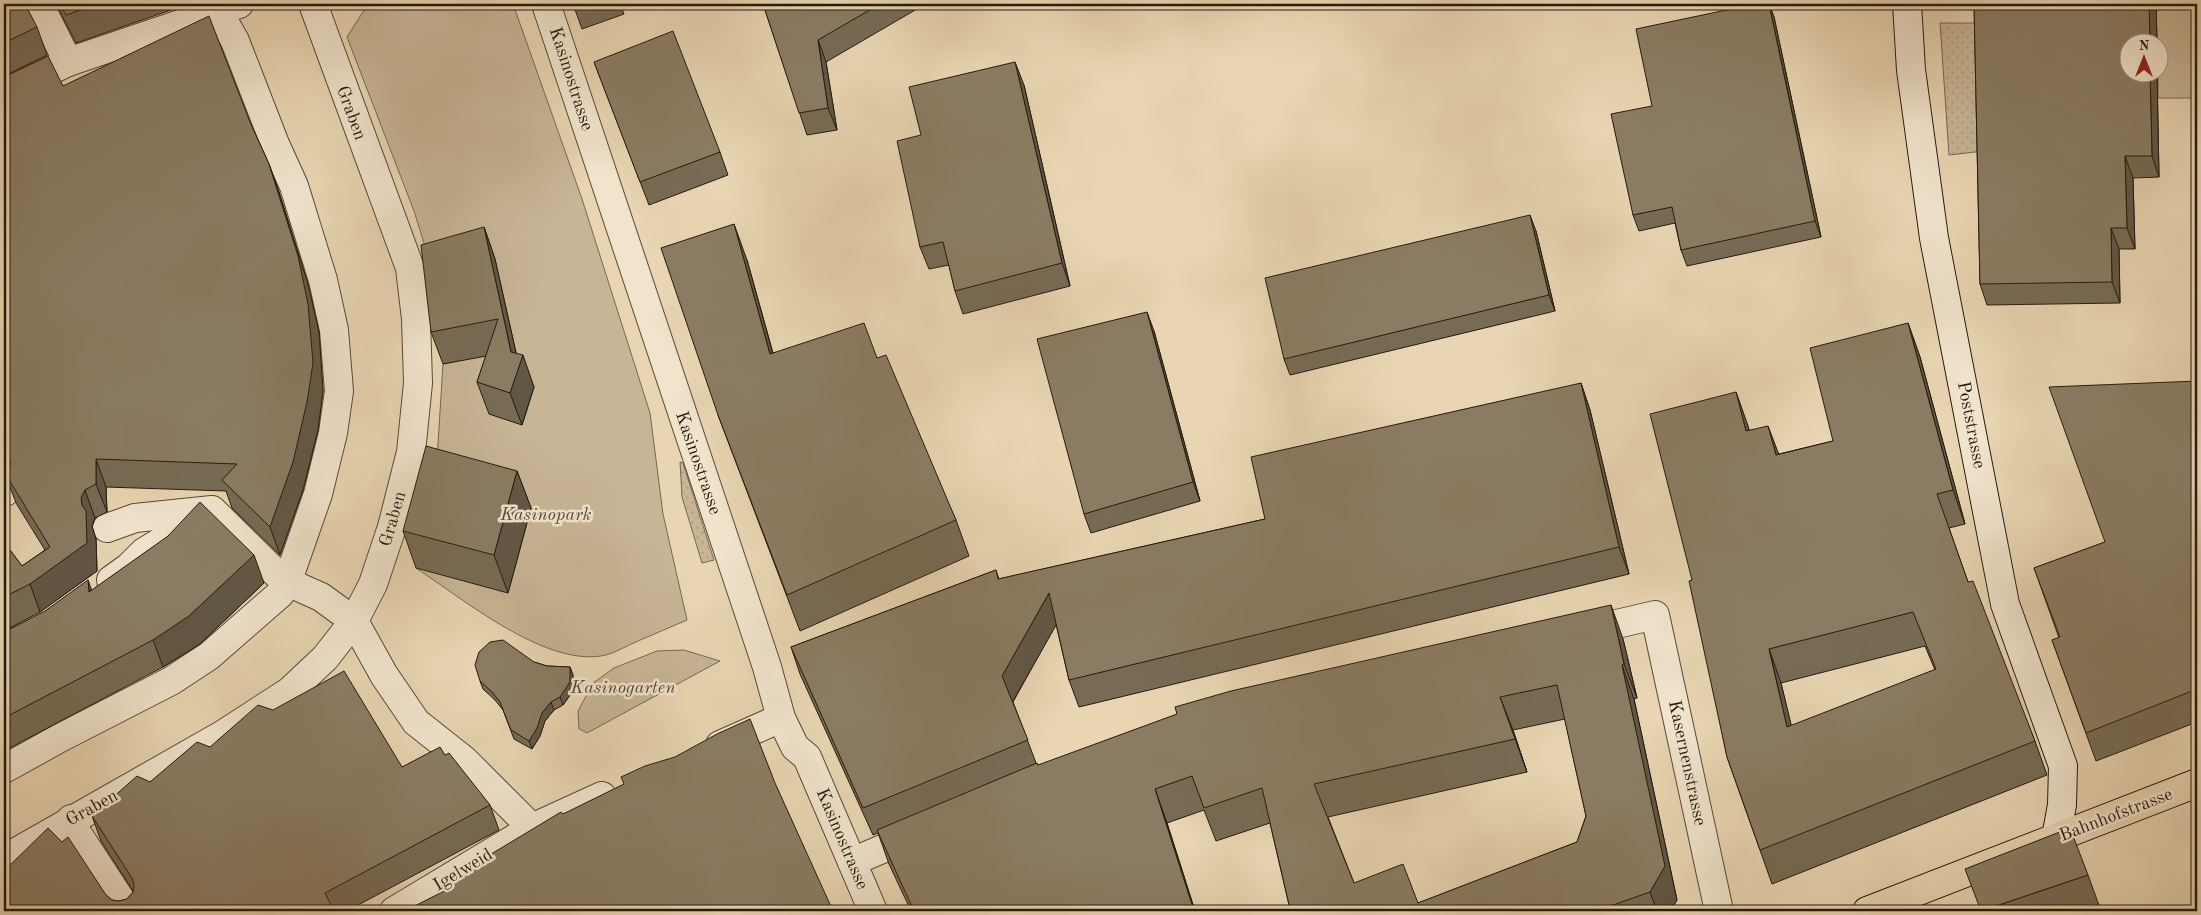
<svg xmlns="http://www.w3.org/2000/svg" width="2201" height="915" font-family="'Old Standard TT',serif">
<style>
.grass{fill:url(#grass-dots);stroke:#766852}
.park{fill:#c8b596;stroke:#766852}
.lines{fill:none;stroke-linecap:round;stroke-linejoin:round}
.street-casing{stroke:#554a37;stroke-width:30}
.secondary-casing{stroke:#241b0e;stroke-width:30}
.primary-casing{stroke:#241b0e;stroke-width:30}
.street{stroke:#f1e4cd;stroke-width:28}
.secondary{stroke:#f1e4cd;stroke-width:28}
.primary{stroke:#e9d5b2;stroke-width:28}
.wall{fill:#776b55;stroke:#241b0e;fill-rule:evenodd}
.shaded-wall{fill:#615745;stroke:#241b0e}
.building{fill:#8a7c63;stroke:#241b0e;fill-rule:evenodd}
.labels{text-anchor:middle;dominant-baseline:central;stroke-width:5;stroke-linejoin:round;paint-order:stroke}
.street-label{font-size:18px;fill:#241b0e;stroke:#f1e4cd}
.park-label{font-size:18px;font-style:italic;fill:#554937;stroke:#f1e4cd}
</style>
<defs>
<pattern id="grass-dots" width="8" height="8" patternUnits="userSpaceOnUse" patternTransform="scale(1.25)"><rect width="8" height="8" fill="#c8b596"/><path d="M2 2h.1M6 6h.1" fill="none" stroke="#ac9b80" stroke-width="1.8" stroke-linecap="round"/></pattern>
</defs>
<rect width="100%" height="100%" fill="#e9d5b2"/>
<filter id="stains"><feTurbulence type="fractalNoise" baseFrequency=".004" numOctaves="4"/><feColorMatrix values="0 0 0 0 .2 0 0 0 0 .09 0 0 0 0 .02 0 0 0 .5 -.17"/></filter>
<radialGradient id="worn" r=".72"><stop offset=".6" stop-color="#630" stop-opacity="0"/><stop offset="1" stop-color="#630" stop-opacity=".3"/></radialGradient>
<g class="grass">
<path d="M1940 23H1982L1984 151 1949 155Z"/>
<path d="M680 462 683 463 714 560 702 563 682 497Z"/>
</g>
<g class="park">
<path d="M368 4H513L582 199 650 413 663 514 687 620C671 627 654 634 638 641 628 645 617 652 606 655 548 669 463 599 416 568L437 460 443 364 515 350 426 263 424 243 414 211 347 37Z"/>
<path d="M2156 4H2197V98H2158V42H2157Z"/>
<path d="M684 650 720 661 587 733 579 729 578 711 593 683 614 668 657 651Z"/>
</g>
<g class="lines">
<g class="street-casing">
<g id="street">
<path d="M39 4 68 62"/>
<path d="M546 4 767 667 781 718 795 747 807 757 873 911"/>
<path d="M4 93 68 62 239 4"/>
<path d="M4 491 5 492"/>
<path d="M107 528 135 518 212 510 283 580 321 597 354 621 384 675 416 722 464 760 532 828"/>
<path d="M111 580 129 567 144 552 190 524"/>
<path d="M1583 632 1655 615 1719 911"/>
<path d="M720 745 781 718"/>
<path d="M4 769 60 738 171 681 209 656 280 594 287 583 318 494 333 433 339 391 334 330 323 280 294 186 275 144 235 41 218 11"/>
<path d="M71 819 77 833 128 911"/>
<path d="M4 859 222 735 290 691 325 658 354 621 373 584 392 527 411 452 418 383 416 319 410 268 313 4"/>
<path d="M852 862 917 834"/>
<path d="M394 911 532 828 602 796"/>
</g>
</g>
<g class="secondary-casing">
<path id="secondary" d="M1907 4 1911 70 1934 238 2005 604 2063 766 2062 805 2056 838"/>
</g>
<g class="primary-casing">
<path id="primary" d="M1867 911 2197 783"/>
</g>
<use href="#street" class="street"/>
<use href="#secondary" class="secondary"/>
<use href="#primary" class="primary"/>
</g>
<g class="wall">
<path d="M4 4 37 27 47 55 4 76Z"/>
<path d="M56 4H186L168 11 76 43Z"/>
<path d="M573 4H620L624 14 582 29Z"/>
<path d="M763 4H921L922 6 826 62 837 130 807 135Z"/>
<path d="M1755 4H1769L1774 17 1821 237 1687 266 1681 250 1675 223 1639 231 1633 215 1652 106Z"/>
<path d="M1974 4H2156L2157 42H2128V72H2157L2159 177 2133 178 2135 249H2119L2120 303 1987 305 1980 284Z"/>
<path d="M594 62 720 152 728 175 649 205Z"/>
<path d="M4 77 63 86 250 122 269 164 279 192 308 284 319 332 323 391 318 430 303 490 280 555 232 508 226 491 106 487 107 512 95 518 92 526 96 539 97 571 40 612 4 631V542L22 566 45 550 16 503 6 476H4Z"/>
<path d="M1024 85 1070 286 963 314 955 291 949 265 929 269 920 247 921 135Z"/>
<path d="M484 227 495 259 516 353 534 387 522 425 489 414 477 382 486 356 443 364 431 332Z"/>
<path d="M1536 231 1555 311 1290 375 1284 359Z"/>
<path d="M747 260 773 353 877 358 956 520 969 556 800 631 718 415Z"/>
<path d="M1908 323 1920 357 1965 524 1949 528 1968 582 2035 741 2047 775 1772 884 1727 757 1692 580 1736 392 1749 430 1779 454 1833 441ZM1925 646 1935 670 1791 726 1781 683Z"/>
<path d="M1154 331 1200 501 1091 533 1084 514Z"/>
<path d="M2197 381V722L2096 761 2052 640 2059 638 2034 568 2105 542Z"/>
<path d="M1581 383 1590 410 1629 574 1079 707 1069 680 1056 624 1013 702 1036 763 1038 765 1623 639 1637 698 1634 699 1677 900 1670 911H1284L1290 909 1270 823 1216 841 1204 810 1167 823 1195 911H911L889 864 878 833 873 835 800 674 791 647 996 570 999 579 1265 519ZM1565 719 1586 816 1577 842 1418 903 1354 883 1328 817 1527 772 1513 730Z"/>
<path d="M517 471 531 508 508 593 416 568 403 531Z"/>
<path d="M264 583 200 644 163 667 4 751V632L92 590Z"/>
<path d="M534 662 547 666 570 667 573 675V691L563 705 554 710 545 721 540 736 532 749 514 739 503 710 495 700 483 689 480 681Z"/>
<path d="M210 747 402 767 445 755 490 805 499 830 347 911H4L106 895 112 900 119 901 127 899 133 892V891L101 841 92 816Z"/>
<path d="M2088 875 2101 911H1981Z"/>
</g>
<g class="shaded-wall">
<path d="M1769 4 1774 17 1821 237 1815 221Z"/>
<path d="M2149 4H2156L2157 42H2150Z"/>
<path d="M818 40 826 62 837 130 828 108Z"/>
<path d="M1015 62 1024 85 1070 286 1062 263Z"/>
<path d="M2150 72H2157L2159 177 2152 156Z"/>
<path d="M2125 156 2133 178 2135 249 2127 228Z"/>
<path d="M269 164 279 192 308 284 319 332 323 391 318 430 303 490 280 555 270 527Z"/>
<path d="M1530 215 1536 231 1555 311 1549 295Z"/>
<path d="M734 224 747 260 783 390 770 354Z"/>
<path d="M484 227 495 259 519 366 523 355 534 387 522 425 510 393 511 352Z"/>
<path d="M2111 228 2119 249 2120 303 2112 282Z"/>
<path d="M1147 312 1154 331 1200 501 1193 482Z"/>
<path d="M1908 323 1920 357 1965 524 1953 490Z"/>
<path d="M1581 383 1590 410 1629 574 1619 547Z"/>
<path d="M1736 392 1748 426 1758 465 1746 431Z"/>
<path d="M1768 426 1781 460 1776 455Z"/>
<path d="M96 459 106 487 107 512 96 484Z"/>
<path d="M517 471 531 508 508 593 494 555Z"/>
<path d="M85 490 95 518 92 526 96 539 97 571 40 612 30 584 82 505 81 498Z"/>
<path d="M254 555 264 583 200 644 163 667 153 640Z"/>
<path d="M88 580 98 608 89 592Z"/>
<path d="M1049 593 1059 620 1012 703 1002 676Z"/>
<path d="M1611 605 1623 639 1637 698 1624 664Z"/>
<path d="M1769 649 1781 683 1800 761 1787 727Z"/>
<path d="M1622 665 1634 699 1677 900 1670 911H1657L1650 892Z"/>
<path d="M570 667 573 675V691L563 705 560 697Z"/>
<path d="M1500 697 1513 730 1527 772 1515 739Z"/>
<path d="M551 702 554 710 545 721 540 736 532 749 529 741 542 713Z"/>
<path d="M1155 789 1167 823 1195 911H1194Z"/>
</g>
<g class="building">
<path d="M4 4H25L37 27 4 43Z"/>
<path d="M60 4H98L66 15Z"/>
<path d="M763 4H880L818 40 828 108 799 113Z"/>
<path d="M1755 4H1769L1815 221 1681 250 1672 207 1633 215 1611 114 1652 106 1636 29Z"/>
<path d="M1974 4H2149L2150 42H2128V72H2150L2152 156H2125L2127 228H2111L2112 282 1980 284Z"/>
<path d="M209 16 250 122 269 164 298 256 308 304 313 363 307 402 293 462 270 527 222 480 237 464 96 459V484L85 490 81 498 82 505 86 511 87 543 30 584 4 597V542L22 566 50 547 6 475 10 468V460L6 453 4 452V77L48 56 63 86Z"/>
<path d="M673 31 720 152 640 182 594 62Z"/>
<path d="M1015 62 1062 263 955 291 943 242 920 247 897 141 921 135 909 87Z"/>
<path d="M1530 215 1549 295 1284 359 1265 278Z"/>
<path d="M734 224 770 354 864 323 877 358 886 355 956 520 787 595 718 415 661 248Z"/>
<path d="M484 227 511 352 523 355 510 393 477 382 498 319 431 332 421 245Z"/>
<path d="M1147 312 1193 482 1084 514 1037 339Z"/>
<path d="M1908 323 1953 490 1937 494 1968 582 1973 581 2035 741 1760 850 1727 757 1689 581 1692 580 1650 414 1736 392 1746 431 1768 426 1776 455 1833 441 1810 348ZM1913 612 1936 669 1787 727 1769 649Z"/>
<path d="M2197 381V689L2086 733 2052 640 2060 637 2034 568 2105 542 2049 387Z"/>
<path d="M1581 383 1619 547 1069 680 1049 593 1002 676 1028 740 863 808 791 647 996 570 998 579 1265 519 1251 457Z"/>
<path d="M426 446 517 471 494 555 403 531Z"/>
<path d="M200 502 254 555 189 616 153 640 4 718V632L45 611 88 580 89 592 168 536Z"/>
<path d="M1611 605 1624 664 1622 665 1665 866 1650 892 1596 911H1284L1290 909 1262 788 1204 808 1192 776 1155 789 1194 911H914L877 830 1037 763 1038 765 1177 714 1175 707 1231 691ZM1557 685 1586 816 1577 842 1418 903 1403 864 1354 883 1314 784 1515 739 1500 697Z"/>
<path d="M503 640 534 662 547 666 570 667V682L560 697 551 702 542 713 537 728 529 741 511 730 500 702 492 692 480 681 475 665 479 652 490 642Z"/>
<path d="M344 671 402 767 440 747 445 755 449 753 490 805 325 893 334 911H4V871L48 828 62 842 68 837 106 895 112 900 119 901 127 899 133 892 134 885 132 878 92 816 137 776 150 782 197 742 210 747 258 705 273 710Z"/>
<path d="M750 719 775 783 833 911H405L452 887 448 880 561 812 563 814 624 784 621 777 645 766 675 757 717 734Z"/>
<path d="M2070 828 2088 875 1981 911 1965 869Z"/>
<path d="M2134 906 2136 911H2121Z"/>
</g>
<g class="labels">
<g class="street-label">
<text transform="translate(571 79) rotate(72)">Kasinostrasse</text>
<text transform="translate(351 113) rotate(70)">Graben</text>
<text transform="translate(1971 425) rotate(79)">Poststrasse</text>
<text transform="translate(698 463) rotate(71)">Kasinostrasse</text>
<text transform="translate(393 519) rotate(-74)">Graben</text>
<text transform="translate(1687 763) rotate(78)">Kasernenstrasse</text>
<text transform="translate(92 808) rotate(-29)">Graben</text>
<text transform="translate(2116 815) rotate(-21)">Bahnhofstrasse</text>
<text transform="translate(842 839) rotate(67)">Kasinostrasse</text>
<text transform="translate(463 870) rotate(-31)">Igelweid</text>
</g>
<g class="park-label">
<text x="546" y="515">Kasinopark</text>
<text x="623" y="688">Kasinogarten</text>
</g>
</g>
<rect width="2201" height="915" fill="none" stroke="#e9d5b2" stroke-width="20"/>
<rect x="5" y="5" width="2191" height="905" fill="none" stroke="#241b0e" stroke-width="2.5"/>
<rect x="10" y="10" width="2181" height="895" fill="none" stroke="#241b0e"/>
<g transform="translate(2144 58)"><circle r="24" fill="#f1e4cd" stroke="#9f9481"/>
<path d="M0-4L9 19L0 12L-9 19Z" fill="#8f2418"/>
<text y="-8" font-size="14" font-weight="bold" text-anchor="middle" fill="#241b0e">N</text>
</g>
<rect width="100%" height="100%" filter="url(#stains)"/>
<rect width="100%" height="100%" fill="url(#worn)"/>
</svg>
